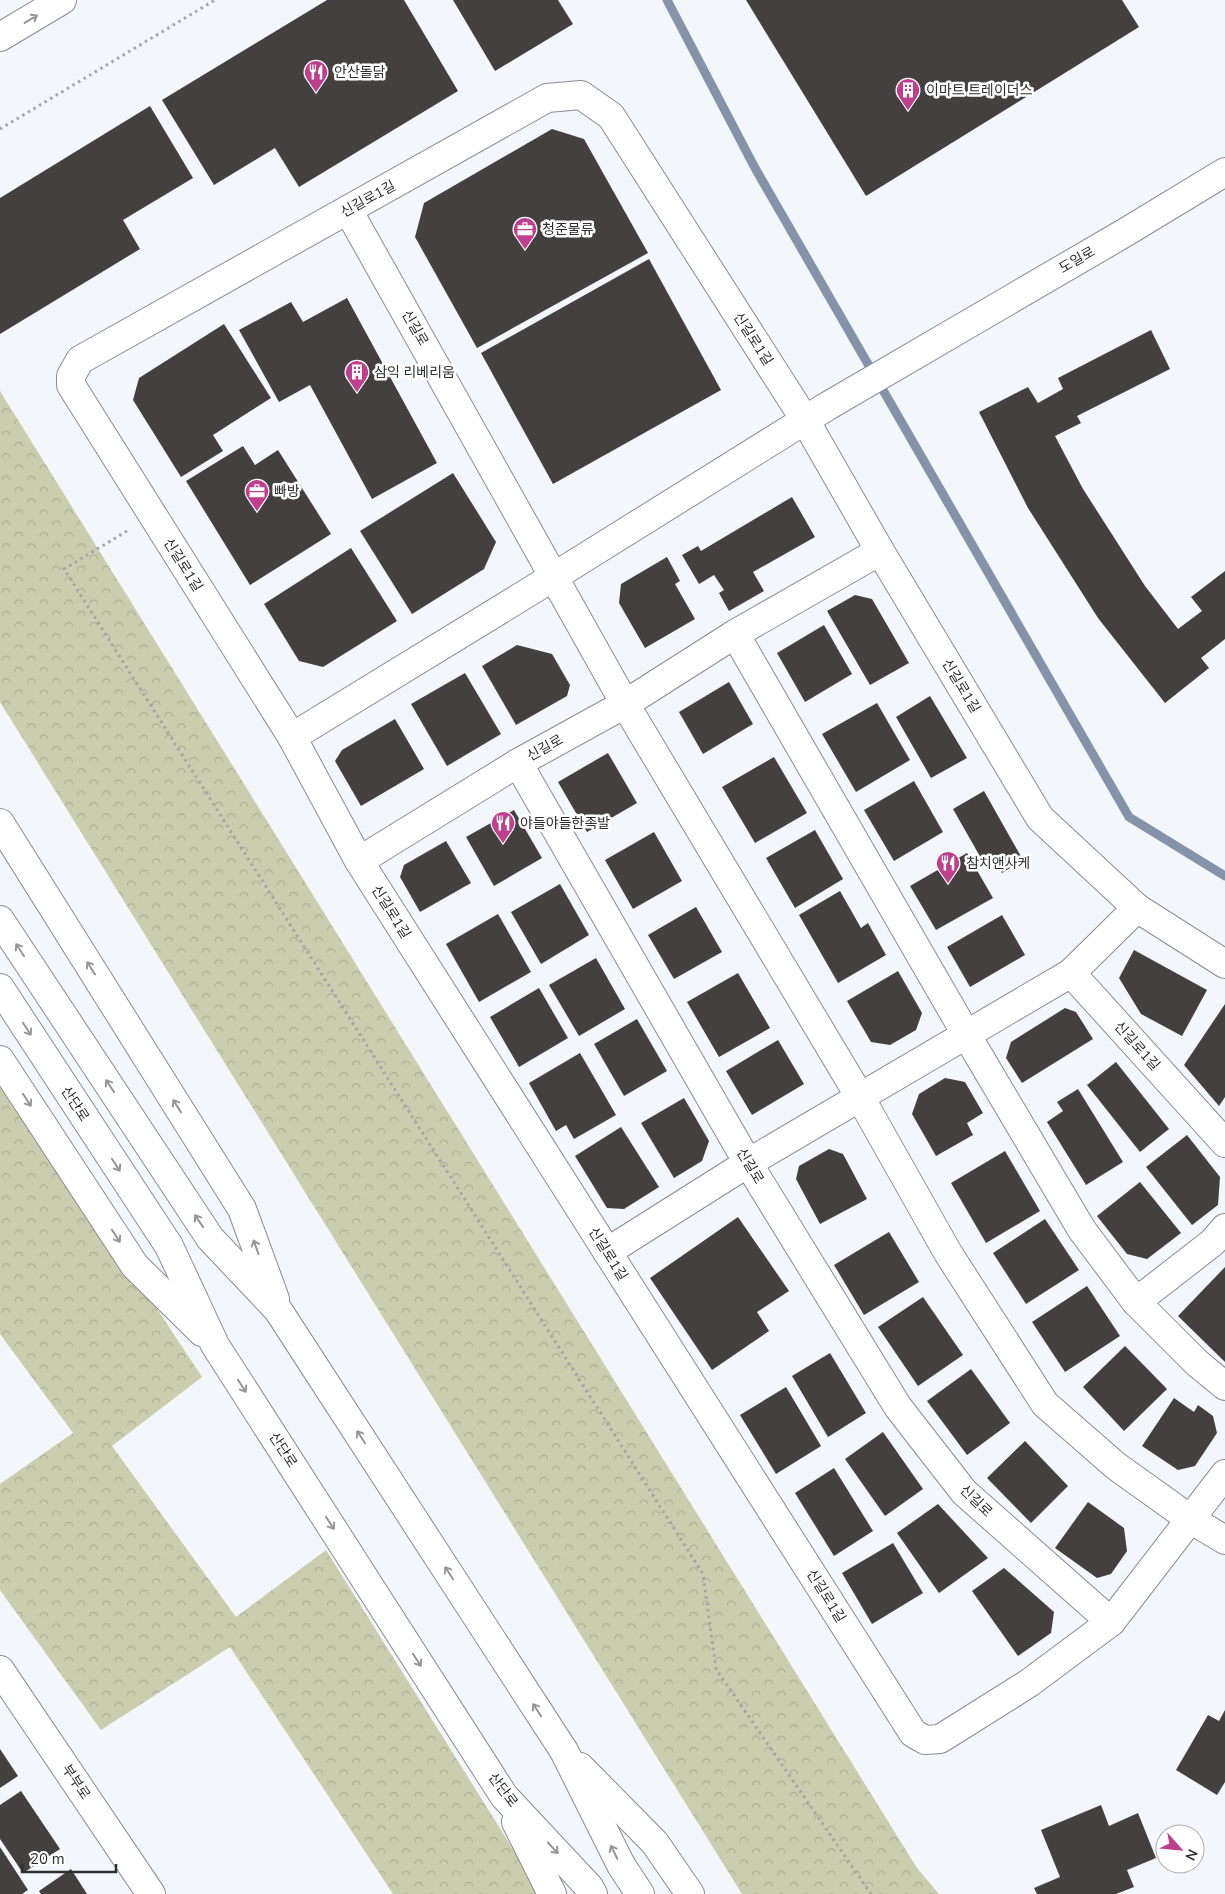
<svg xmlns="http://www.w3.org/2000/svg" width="1225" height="1894" font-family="'Nunito Sans','Noto Sans KR',sans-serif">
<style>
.park{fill:url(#park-crowns)}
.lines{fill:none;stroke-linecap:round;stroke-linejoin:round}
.stream{stroke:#8493aa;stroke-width:9}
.building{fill:#44403f}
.minor-casing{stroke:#898c90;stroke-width:30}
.major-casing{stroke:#898c90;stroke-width:30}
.path{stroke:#a3a6a9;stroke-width:3;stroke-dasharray:2.5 4;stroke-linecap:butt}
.minor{stroke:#fff;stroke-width:28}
.major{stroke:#fff;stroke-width:28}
.oneway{stroke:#969698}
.labels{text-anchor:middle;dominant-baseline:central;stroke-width:5;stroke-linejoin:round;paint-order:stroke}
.poi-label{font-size:14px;fill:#2d2e30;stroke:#fff;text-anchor:start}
.street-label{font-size:14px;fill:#2d2e30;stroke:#fff}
</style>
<defs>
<pattern id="park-crowns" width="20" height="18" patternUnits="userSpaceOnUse" patternTransform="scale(1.25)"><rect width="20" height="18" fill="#cacdae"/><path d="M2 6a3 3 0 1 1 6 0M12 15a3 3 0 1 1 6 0" fill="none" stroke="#aeb096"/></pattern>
</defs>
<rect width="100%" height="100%" fill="#f3f6fa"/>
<g class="park">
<path d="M0 391 917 1868 939 1894H742L0 702Z"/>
<path d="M0 1071 202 1377 112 1446 236 1617 326 1550 541 1894H393L230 1647 101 1730 0 1590V1484L73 1433 0 1334Z"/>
</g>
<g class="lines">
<path class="stream" d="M667 0 755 168 1129 817 1225 876"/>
</g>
<g class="building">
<path d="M327 0H404L458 91 299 187 275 148 214 185 162 100Z"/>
<path d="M453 0H558L573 24 495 71Z"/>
<path d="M746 0H1122L1139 27 866 196Z"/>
<path d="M150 106 193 178 123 220 140 249 0 334V198Z"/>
<path d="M552 129 584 139 648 253 477 348 415 237 424 203Z"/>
<path d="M649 259 721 390 553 484 481 353Z"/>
<path d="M347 298 437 463 372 499 310 385 279 402 239 330 291 302 303 322Z"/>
<path d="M224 324 271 398 213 435 223 451 181 477 133 400 139 378Z"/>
<path d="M1151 330 1170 369 1077 416 1081 423 1055 436 1083 489 1145 586 1178 629 1202 611 1191 597 1225 571V639L1201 658 1209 668 1165 703 1098 618 1028 508 979 412 1028 387 1038 403 1063 389 1058 378Z"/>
<path d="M243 446 255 465 278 450 331 534 250 585 186 481Z"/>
<path d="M453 473 496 542 484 569 412 614 360 531Z"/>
<path d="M792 497 815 537 753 572 764 591 729 611 719 593 724 590 714 575 699 584 682 555 698 546 701 551Z"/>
<path d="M351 548 397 621 323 667 299 661 264 604Z"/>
<path d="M667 557 680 581 675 584 695 619 645 648 619 603 621 584Z"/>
<path d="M855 595 872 599 909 663 870 685 827 611Z"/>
<path d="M824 625 852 674 805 702 777 653Z"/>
<path d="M517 645 552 654 570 685 567 696 516 725 482 666Z"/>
<path d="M465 673 501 734 447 766 411 704Z"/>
<path d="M729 682 753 724 703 754 679 712Z"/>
<path d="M930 696 967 758 931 778 896 717Z"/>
<path d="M877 703 910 760 856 792 822 734Z"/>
<path d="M395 719 424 769 361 806 335 761 342 750Z"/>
<path d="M608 753 637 803 587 832 558 782Z"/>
<path d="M774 757 807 813 755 843 722 787Z"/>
<path d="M914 781 943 832 894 861 864 810Z"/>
<path d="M984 791 1023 860 1002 873 995 862 986 867 953 809Z"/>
<path d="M514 810 542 858 494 886 466 837Z"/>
<path d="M815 830 843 879 795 908 766 858Z"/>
<path d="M654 832 682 881 633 909 605 860Z"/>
<path d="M446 841 471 883 420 912 400 877 404 865Z"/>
<path d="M967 853 993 898 936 930 910 886Z"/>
<path d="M560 884 589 935 541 964 511 912Z"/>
<path d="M840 891 861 928 868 923 886 955 838 983 799 915Z"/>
<path d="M696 907 722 952 674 979 648 935Z"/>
<path d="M498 914 531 972 479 1002 446 944Z"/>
<path d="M1002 915 1025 955 970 987 947 947Z"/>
<path d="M1134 950 1207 990 1182 1036 1141 1014 1119 978Z"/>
<path d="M596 958 625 1009 579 1036 549 985Z"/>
<path d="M898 971 922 1013 916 1030 890 1045 871 1042 847 1001Z"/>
<path d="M738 973 770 1028 719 1057 687 1002Z"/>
<path d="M539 988 568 1038 519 1067 490 1017Z"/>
<path d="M1225 1004V1097L1219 1106 1184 1065Z"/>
<path d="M1065 1008 1076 1012 1093 1039 1022 1083 1006 1058 1011 1042Z"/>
<path d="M637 1019 667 1071 624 1096 594 1044Z"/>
<path d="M778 1040 804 1084 752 1115 726 1071Z"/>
<path d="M580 1053 616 1115 574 1139 566 1125 556 1131 529 1083Z"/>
<path d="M1116 1062 1169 1129 1140 1152 1087 1085Z"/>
<path d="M945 1078 965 1082 983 1113 967 1123 973 1135 936 1156 912 1114 919 1094Z"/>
<path d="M1078 1089 1123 1162 1086 1185 1047 1122 1063 1111 1057 1102Z"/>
<path d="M684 1098 709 1141 702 1161 674 1178 641 1123Z"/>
<path d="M621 1127 659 1187 624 1209 607 1208 575 1156Z"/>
<path d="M1187 1135 1220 1177 1218 1205 1192 1225 1146 1167Z"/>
<path d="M829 1149 843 1154 867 1199 820 1224 796 1179 799 1166Z"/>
<path d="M1005 1151 1040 1211 986 1243 951 1183Z"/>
<path d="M1140 1182 1181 1233 1147 1259 1127 1254 1097 1216Z"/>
<path d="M738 1217 789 1291 757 1312 769 1331 712 1370 650 1278Z"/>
<path d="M1045 1219 1079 1270 1026 1304 993 1253Z"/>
<path d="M889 1232 919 1282 864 1315 834 1265Z"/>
<path d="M1225 1267V1362L1178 1316Z"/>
<path d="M1087 1286 1120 1336 1065 1372 1032 1322Z"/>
<path d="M923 1297 963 1355 918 1386 878 1327Z"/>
<path d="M1125 1346 1167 1389 1124 1431 1083 1387Z"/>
<path d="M830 1353 866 1413 828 1437 792 1376Z"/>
<path d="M971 1369 1010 1423 967 1455 927 1401Z"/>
<path d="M786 1387 821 1446 776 1474 740 1415Z"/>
<path d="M1174 1398 1194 1412 1198 1405 1213 1416 1217 1433 1195 1466 1178 1470 1142 1446Z"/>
<path d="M883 1432 923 1489 885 1516 845 1459Z"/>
<path d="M1025 1441 1068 1486 1031 1523 987 1478Z"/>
<path d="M834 1468 873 1531 834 1556 795 1493Z"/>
<path d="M1088 1502 1124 1528 1127 1551 1111 1574 1097 1578 1055 1548Z"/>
<path d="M938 1504 988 1558 939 1593 897 1533Z"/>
<path d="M893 1543 923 1593 872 1624 842 1573Z"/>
<path d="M1004 1568 1054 1612 1051 1633 1018 1656 972 1591Z"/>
<path d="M1225 1710V1782L1217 1795 1176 1770 1208 1715 1219 1721Z"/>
<path d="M0 1749 18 1776 0 1788Z"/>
<path d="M21 1791 60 1849 23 1873 0 1839V1805Z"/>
<path d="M1101 1805 1109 1826 1138 1813 1156 1858 1127 1870 1134 1887 1116 1894H1037L1034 1888 1060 1877 1041 1830Z"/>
<path d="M0 1847 28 1890 22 1894H0Z"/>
<path d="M71 1869 87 1894H41L39 1891Z"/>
</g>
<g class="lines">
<g class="minor-casing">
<g id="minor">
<path d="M348 210 625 704 860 1097 948 1253 1045 1404 1116 1466 1190 1519 1225 1540"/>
<path d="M735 634 966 1034 1082 1230 1136 1302 1197 1363 1225 1386"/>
<path d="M292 737 555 576 826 407 1126 232 1225 172"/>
<path d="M518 763 748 1163 898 1407 964 1492 1111 1622"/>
<path d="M359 861 518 763 625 704 735 634 880 551"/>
<path d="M1225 964 1137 908 1040 818 880 551 805 420 611 116 581 95 547 98 80 360 71 376V385L292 737 359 861 913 1733 925 1740 940 1739 1029 1683 1111 1622 1225 1474"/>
<path d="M1071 973 1225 1143"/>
<path d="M607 1252 748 1163 1071 973 1137 908"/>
<path d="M1136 1302 1213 1242 1225 1228"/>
<path d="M0 1670 151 1894"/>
</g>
</g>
<g class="major-casing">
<g id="major">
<path d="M0 37 62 0"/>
<path d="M0 823 242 1209 275 1299"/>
<path d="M0 920 210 1238 278 1310 564 1751 621 1865 640 1894"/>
<path d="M0 988 169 1246 215 1345 504 1796 589 1887 593 1894"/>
<path d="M0 1060 135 1266 202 1332"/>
<path d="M580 1767 655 1843 690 1894"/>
<path d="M516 1822 552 1894"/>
</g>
</g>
<g class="path">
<path d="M0 129 215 0"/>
<path d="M127 531 64 569 703 1574 716 1669 871 1894"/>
</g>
<use href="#minor" class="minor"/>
<use href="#major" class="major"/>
</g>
<defs><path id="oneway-shaft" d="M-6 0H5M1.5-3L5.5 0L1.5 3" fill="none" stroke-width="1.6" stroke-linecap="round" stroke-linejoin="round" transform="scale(1.25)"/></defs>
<g class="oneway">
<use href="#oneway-shaft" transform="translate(31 19) rotate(-31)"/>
<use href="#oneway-shaft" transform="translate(20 950) rotate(-123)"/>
<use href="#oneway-shaft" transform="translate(91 968) rotate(-122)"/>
<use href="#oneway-shaft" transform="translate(27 1029) rotate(57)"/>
<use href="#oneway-shaft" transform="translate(110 1086) rotate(-124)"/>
<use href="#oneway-shaft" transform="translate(27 1100) rotate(57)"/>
<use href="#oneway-shaft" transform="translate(177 1106) rotate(-122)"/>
<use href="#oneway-shaft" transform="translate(116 1165) rotate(57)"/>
<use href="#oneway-shaft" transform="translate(199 1221) rotate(-124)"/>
<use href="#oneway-shaft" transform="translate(116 1236) rotate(57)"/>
<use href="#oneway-shaft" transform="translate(256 1247) rotate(-110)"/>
<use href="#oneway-shaft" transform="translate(242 1386) rotate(57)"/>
<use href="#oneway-shaft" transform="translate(361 1437) rotate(-123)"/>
<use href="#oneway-shaft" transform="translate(330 1523) rotate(57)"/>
<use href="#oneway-shaft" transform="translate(449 1573) rotate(-123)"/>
<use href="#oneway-shaft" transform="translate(417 1660) rotate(57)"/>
<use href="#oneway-shaft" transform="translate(537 1710) rotate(-123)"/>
<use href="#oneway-shaft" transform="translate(553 1848) rotate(47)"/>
<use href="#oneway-shaft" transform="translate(614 1852) rotate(-116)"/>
</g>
<defs>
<g id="restaurant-pin" transform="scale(1.25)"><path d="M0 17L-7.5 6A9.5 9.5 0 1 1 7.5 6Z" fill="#be3f8b" stroke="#fff"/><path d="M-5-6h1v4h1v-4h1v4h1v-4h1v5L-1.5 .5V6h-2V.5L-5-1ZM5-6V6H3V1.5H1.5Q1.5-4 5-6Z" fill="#fff"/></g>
<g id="building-pin" transform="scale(1.25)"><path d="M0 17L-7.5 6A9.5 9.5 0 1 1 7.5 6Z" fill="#be3f8b" stroke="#fff"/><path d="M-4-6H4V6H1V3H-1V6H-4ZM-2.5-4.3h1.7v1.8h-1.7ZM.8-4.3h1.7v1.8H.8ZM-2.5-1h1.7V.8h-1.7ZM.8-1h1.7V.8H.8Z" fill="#fff"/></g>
<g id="office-pin" transform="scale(1.25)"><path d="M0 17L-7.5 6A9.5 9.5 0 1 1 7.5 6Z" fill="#be3f8b" stroke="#fff"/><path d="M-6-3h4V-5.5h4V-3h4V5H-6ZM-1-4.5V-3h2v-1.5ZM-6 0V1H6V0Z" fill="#fff"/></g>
</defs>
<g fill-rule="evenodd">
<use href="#restaurant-pin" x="316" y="72"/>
<use href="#building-pin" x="908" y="90"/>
<use href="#office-pin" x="525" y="229"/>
<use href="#building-pin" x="357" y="372"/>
<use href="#office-pin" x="257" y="491"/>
<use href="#restaurant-pin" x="503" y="823"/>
<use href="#restaurant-pin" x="948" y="863"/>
</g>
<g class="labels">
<g class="poi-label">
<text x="334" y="72">안산돌닭</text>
<text x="926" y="90">이마트 트레이더스</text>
<text x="542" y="229">청준물류</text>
<text x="374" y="372">삼익 리베리움</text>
<text x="274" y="491">빠방</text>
<text x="520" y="823">야들야들한족발</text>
<text x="966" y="863">참치앤사케</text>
</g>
<g class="street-label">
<text transform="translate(368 199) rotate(-29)">신길로1길</text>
<text transform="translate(1077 260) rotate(-30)">도일로</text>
<text transform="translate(415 328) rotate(60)">신길로</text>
<text transform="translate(753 339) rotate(57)">신길로1길</text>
<text transform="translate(183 565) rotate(58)">신길로1길</text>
<text transform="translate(961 686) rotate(59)">신길로1길</text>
<text transform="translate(545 748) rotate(-29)">신길로</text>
<text transform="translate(391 912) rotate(58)">신길로1길</text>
<text transform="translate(1137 1046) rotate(48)">신길로1길</text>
<text transform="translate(75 1104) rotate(57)">산단로</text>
<text transform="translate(750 1166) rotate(59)">신길로</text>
<text transform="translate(608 1254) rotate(58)">신길로1길</text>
<text transform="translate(283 1450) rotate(57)">산단로</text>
<text transform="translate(976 1501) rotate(44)">신길로</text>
<text transform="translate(826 1596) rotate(58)">신길로1길</text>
<text transform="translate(76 1782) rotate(56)">부부로</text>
<text transform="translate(503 1790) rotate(53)">산단로</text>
</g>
</g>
<g transform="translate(1180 1849) rotate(117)"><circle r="24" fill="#ffffff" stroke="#ababac"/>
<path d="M0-4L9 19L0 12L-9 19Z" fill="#be3f8b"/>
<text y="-8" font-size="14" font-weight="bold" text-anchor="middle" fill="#2d2e30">N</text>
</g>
<path d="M22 1864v8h94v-8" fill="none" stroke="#2d2e30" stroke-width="2.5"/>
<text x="30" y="1864" font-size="15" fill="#2d2e30" stroke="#ffffff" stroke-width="4" paint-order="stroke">20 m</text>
</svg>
